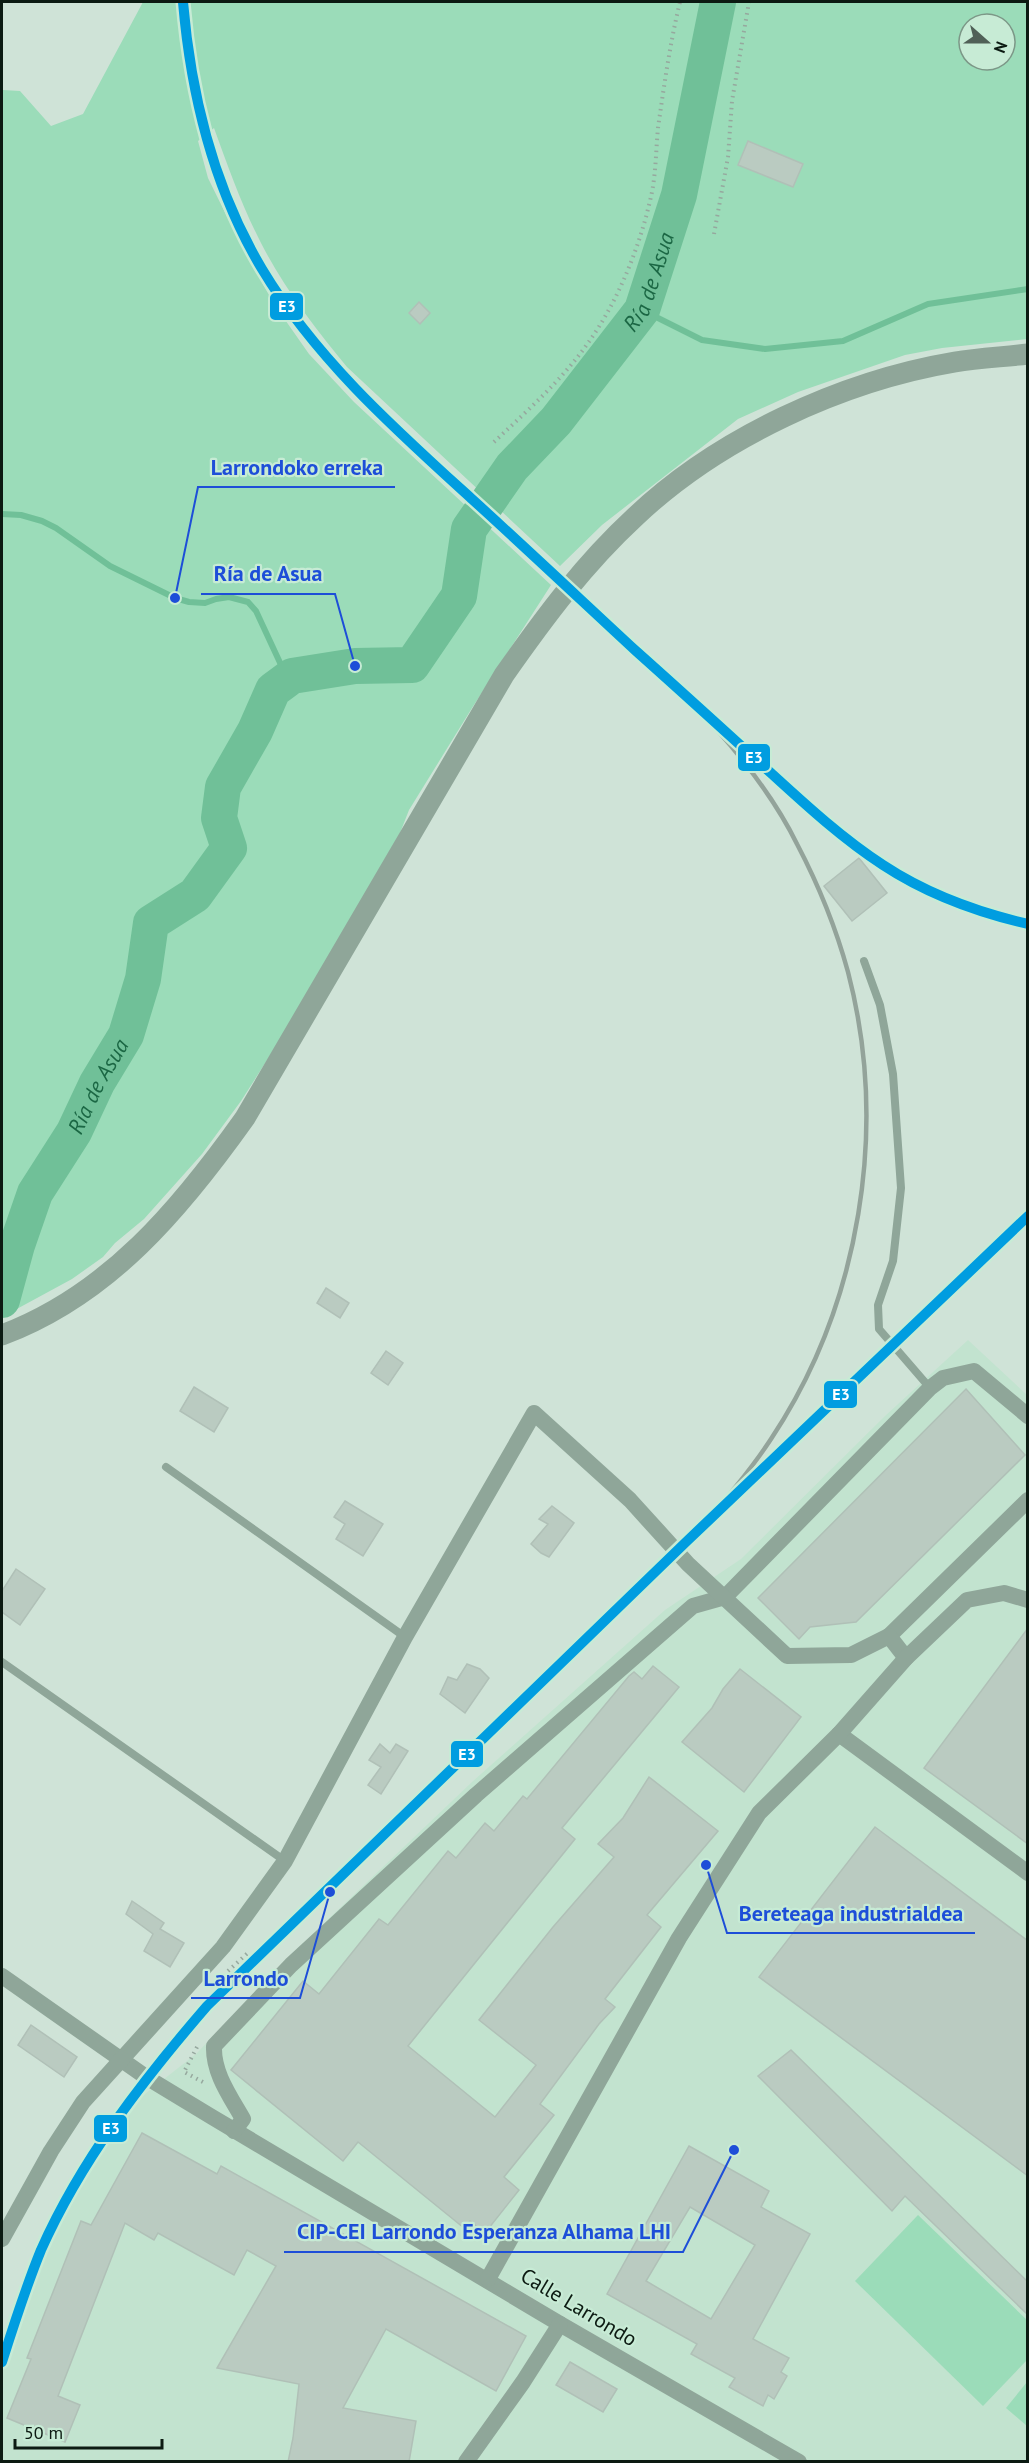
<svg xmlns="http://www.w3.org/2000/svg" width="1029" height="2463" font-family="'PT Sans',sans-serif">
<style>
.built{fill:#c2e3cf}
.green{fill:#9bdcb9;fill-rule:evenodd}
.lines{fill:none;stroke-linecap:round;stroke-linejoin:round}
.stream{stroke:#70c098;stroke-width:6}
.river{stroke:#70c098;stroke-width:36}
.building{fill:#bacbc1;stroke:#b0c0b7;stroke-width:1.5;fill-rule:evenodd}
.path{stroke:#96a89e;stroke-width:4;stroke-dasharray:1.5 4.5;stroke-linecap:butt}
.service{stroke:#8fa699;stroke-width:8}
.minor{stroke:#8fa699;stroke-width:16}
.tertiary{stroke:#8fa699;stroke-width:21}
.rail{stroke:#93a39a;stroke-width:4.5}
.rail-1-casing{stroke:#c7ebd5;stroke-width:15}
.rail-1{stroke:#009de0;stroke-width:10}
.labels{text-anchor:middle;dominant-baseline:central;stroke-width:4.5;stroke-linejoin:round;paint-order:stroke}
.street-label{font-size:21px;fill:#0c1a12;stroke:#c7ebd5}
.water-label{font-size:22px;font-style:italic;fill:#1b6744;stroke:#c7ebd5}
.leader{fill:none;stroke:#1d4ed8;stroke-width:2}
.callout-dot{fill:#1d4ed8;stroke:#c7ebd5;stroke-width:2}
.callout-label{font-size:22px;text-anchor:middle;font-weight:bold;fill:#1d4ed8;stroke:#c7ebd5;stroke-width:4.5;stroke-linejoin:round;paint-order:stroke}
.line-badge{stroke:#c7ebd5;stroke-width:2}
.badge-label{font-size:16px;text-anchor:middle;font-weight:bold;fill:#fff}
</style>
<rect width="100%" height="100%" fill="#cfe3d7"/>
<path class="built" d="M968 1340 1027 1395V2461L2 2462V2364L72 2190 136 2101 196 2054 297 1949 472 1782 665 1610 741 1559 885 1416Z"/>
<g class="green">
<path d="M143 2H1027V339L942 348 905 355 798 392 738 419 602 525 560 566 347 367C315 328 284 288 261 243 242 206 228 167 214 128L198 141 208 178 240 243 274 304 309 354 354 402 551 585 472 708 409 810 400 833 292 1021 241 1101 202 1154 144 1219 115 1243 103 1257 72 1279 2 1317 3 90 20 91 51 126 83 114ZM969 24H1005V60H969Z"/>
<path d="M918 2215 1027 2320V2360L983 2406 855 2281Z"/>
<path d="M1027 2382V2426L1006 2408Z"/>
</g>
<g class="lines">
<g class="stream">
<path d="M642 310 702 340 765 349 843 341 928 304 1028 289"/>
<path d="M2 514 21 515 42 521 56 528 110 566 175 598 189 602 205 603 216 599 229 597 248 602 256 611 282 667 292 676"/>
</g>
<path class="river" id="s1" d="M2 1300 17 1245 35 1193 74 1132 97 1083 126 1035 143 979 151 923 195 895 229 848 219 818 223 787 255 731 273 690 292 676 355 666 412 665 459 596 469 529 512 467 556 421 642 310 679 195 718 2"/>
</g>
<g class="building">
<path d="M748 141 803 164 793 187 738 165Z"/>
<path d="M419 302 430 313 420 324 409 313Z"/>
<path d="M859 858 887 893 852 921 824 886Z"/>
<path d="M326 1288 349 1303 340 1318 317 1303Z"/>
<path d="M386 1351 403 1363 388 1385 371 1373Z"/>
<path d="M194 1387 228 1408 214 1432 180 1411Z"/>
<path d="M966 1389 1025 1455 856 1622 810 1627 799 1639 758 1598Z"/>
<path d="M345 1501 383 1524 363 1556 336 1539 345 1524 334 1517Z"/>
<path d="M552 1506 574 1523 549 1557 541 1553 531 1544 548 1524 539 1519Z"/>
<path d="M16 1569 45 1589 20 1625 2 1612V1591Z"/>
<path d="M1028 1628V1844L924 1768Z"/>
<path d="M467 1664 480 1669 489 1678 465 1713 440 1694 448 1677 457 1680Z"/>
<path d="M653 1666 679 1687 562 1828 575 1839 408 2046 495 2117 536 2065 479 2020 553 1927 614 1857 598 1844 623 1818 649 1777 718 1831 647 1915 661 1927 605 1999 615 2007 599 2024 540 2104 554 2115 504 2177 519 2190 485 2233 470 2221 464 2228 358 2142 343 2161 231 2070 303 1981 319 1994 379 1919 388 1925 448 1851 456 1858 485 1823 494 1831 523 1796 527 1799 629 1676 634 1672 642 1679Z"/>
<path d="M740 1669 801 1717 744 1792 682 1742 712 1708 723 1689Z"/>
<path d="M380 1744 390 1753 396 1744 408 1751 381 1794 368 1785 381 1767 369 1760Z"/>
<path d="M875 1827 1028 1941V2176L759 1977Z"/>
<path d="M132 1901 164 1923 160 1929 184 1943 170 1967 144 1951 153 1934 126 1914Z"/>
<path d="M31 2025 77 2057 64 2077 18 2045Z"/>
<path d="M791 2050 1028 2282V2315L905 2196 892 2211 758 2076Z"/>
<path d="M142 2133 217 2174 221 2166 526 2336 496 2391 386 2329 343 2408 416 2421 409 2462H288L293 2438 299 2384 217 2368 276 2266 247 2250 234 2275 158 2233 154 2240 125 2223 58 2396 80 2405 65 2442 7 2418 31 2359 27 2358 81 2221 91 2225Z"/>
<path d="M689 2146 769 2191 761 2207 810 2234 753 2339 789 2358 781 2372 787 2376 774 2399 768 2395 763 2406 729 2387 735 2378 691 2354 697 2344 607 2294ZM690 2207 755 2245 711 2319 646 2281Z"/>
<path d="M570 2362 617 2389 603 2412 556 2385Z"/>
</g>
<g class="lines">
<g class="path">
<path d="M714 234 728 157 732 101 749 2"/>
<path d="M494 442C527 411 562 380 588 343 619 300 641 244 652 192 656 171 656 149 658 128 664 86 670 43 680 2"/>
<path d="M228 1971 250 1951"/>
<path d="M197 2047 184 2072 203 2082"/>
</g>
<g class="service">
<path d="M864 961 880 1005 893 1074 901 1188 893 1261 878 1305 879 1329 930 1388"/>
<path d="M166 1467 405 1637"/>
<path d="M2 1662 285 1861"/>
</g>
<g class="minor">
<path d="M889 1636 1028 1500"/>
<path d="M839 1734 1028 1873"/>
<path d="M2 1976 146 2077 212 2117 560 2324 799 2462"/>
<path d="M234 2131 243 2119C230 2096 213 2073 214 2046L291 1965 476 1795 693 1606 725 1597 930 1388 943 1378 974 1371 1028 1416"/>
<path d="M2 2239 51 2151 83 2102 223 1947 285 1861 405 1637 534 1413 630 1500 688 1564 787 1656 851 1655 889 1636 906 1658"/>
<path d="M488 2279 679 1938 759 1813 839 1734 906 1658 967 1600 1004 1593 1028 1600"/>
<path d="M466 2462 523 2382 560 2324"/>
</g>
<path class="tertiary" d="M2 1335C109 1295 181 1208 245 1118L504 675C544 618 584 564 635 517 718 438 842 381 955 362 979 358 1003 357 1028 354"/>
<path class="rail" d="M682 693C726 737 769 787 797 844 818 884 836 928 848 972 889 1129 860 1305 771 1439 746 1477 717 1510 686 1542"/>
<g class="rail-1-casing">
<g id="rail-1">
<path d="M183 2C191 96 213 187 262 269 316 359 396 430 473 500 528 550 582 601 636 651 682 692 727 733 772 774 807 806 843 839 883 865 927 894 976 912 1028 924"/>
<path d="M2 2362C14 2324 26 2287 41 2250 81 2160 143 2080 207 2006L686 1542 1028 1216"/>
</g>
</g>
<use href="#rail-1" class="rail-1"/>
</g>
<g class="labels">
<g class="street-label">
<text transform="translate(579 2307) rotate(31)">Calle Larrondo</text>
</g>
<g class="water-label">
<text stroke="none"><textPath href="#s1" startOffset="1296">Ría de Asua</textPath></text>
<text stroke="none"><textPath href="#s1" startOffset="236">Ría de Asua</textPath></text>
</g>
</g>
<path class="leader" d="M175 598L198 487H395M355 666L335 594H201M706 1865L727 1933H975M330 1892L300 1998H191M734 2150L683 2252H284"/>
<g class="callout-dot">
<circle cx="175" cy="598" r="6"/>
<circle cx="355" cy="666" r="6"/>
<circle cx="706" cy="1865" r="6"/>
<circle cx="330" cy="1892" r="6"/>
<circle cx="734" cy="2150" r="6"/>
</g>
<g class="callout-label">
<text x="297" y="475">Larrondoko erreka</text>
<text x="268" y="581">Ría de Asua</text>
<text x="851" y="1921">Bereteaga industrialdea</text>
<text x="246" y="1986">Larrondo</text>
<text x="484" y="2239">CIP-CEI Larrondo Esperanza Alhama LHI</text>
</g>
<g class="line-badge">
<rect x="269" y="292" width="35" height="29" rx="6" fill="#009de0"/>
<rect x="737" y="743" width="34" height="29" rx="6" fill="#009de0"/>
<rect x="823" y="1380" width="35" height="29" rx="6" fill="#009de0"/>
<rect x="450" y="1740" width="34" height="28" rx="6" fill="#009de0"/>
<rect x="93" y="2114" width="35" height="29" rx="6" fill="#009de0"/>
</g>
<g class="badge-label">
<text x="287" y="312">E3</text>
<text x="754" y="763">E3</text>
<text x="841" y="1400">E3</text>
<text x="467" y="1760">E3</text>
<text x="111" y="2134">E3</text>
</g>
<rect width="1029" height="2463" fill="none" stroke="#0c1a12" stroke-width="6"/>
<g transform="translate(987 42) rotate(111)"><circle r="28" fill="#c7ebd5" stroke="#7c9787" stroke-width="1.5"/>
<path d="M0-4.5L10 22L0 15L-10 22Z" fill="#506057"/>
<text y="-9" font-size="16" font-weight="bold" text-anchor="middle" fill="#0c1a12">N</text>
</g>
<path d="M15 2439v9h147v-9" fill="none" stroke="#0c1a12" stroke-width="3"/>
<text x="24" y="2439" font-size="18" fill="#0c1a12" stroke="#c7ebd5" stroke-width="4.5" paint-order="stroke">50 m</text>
</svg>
